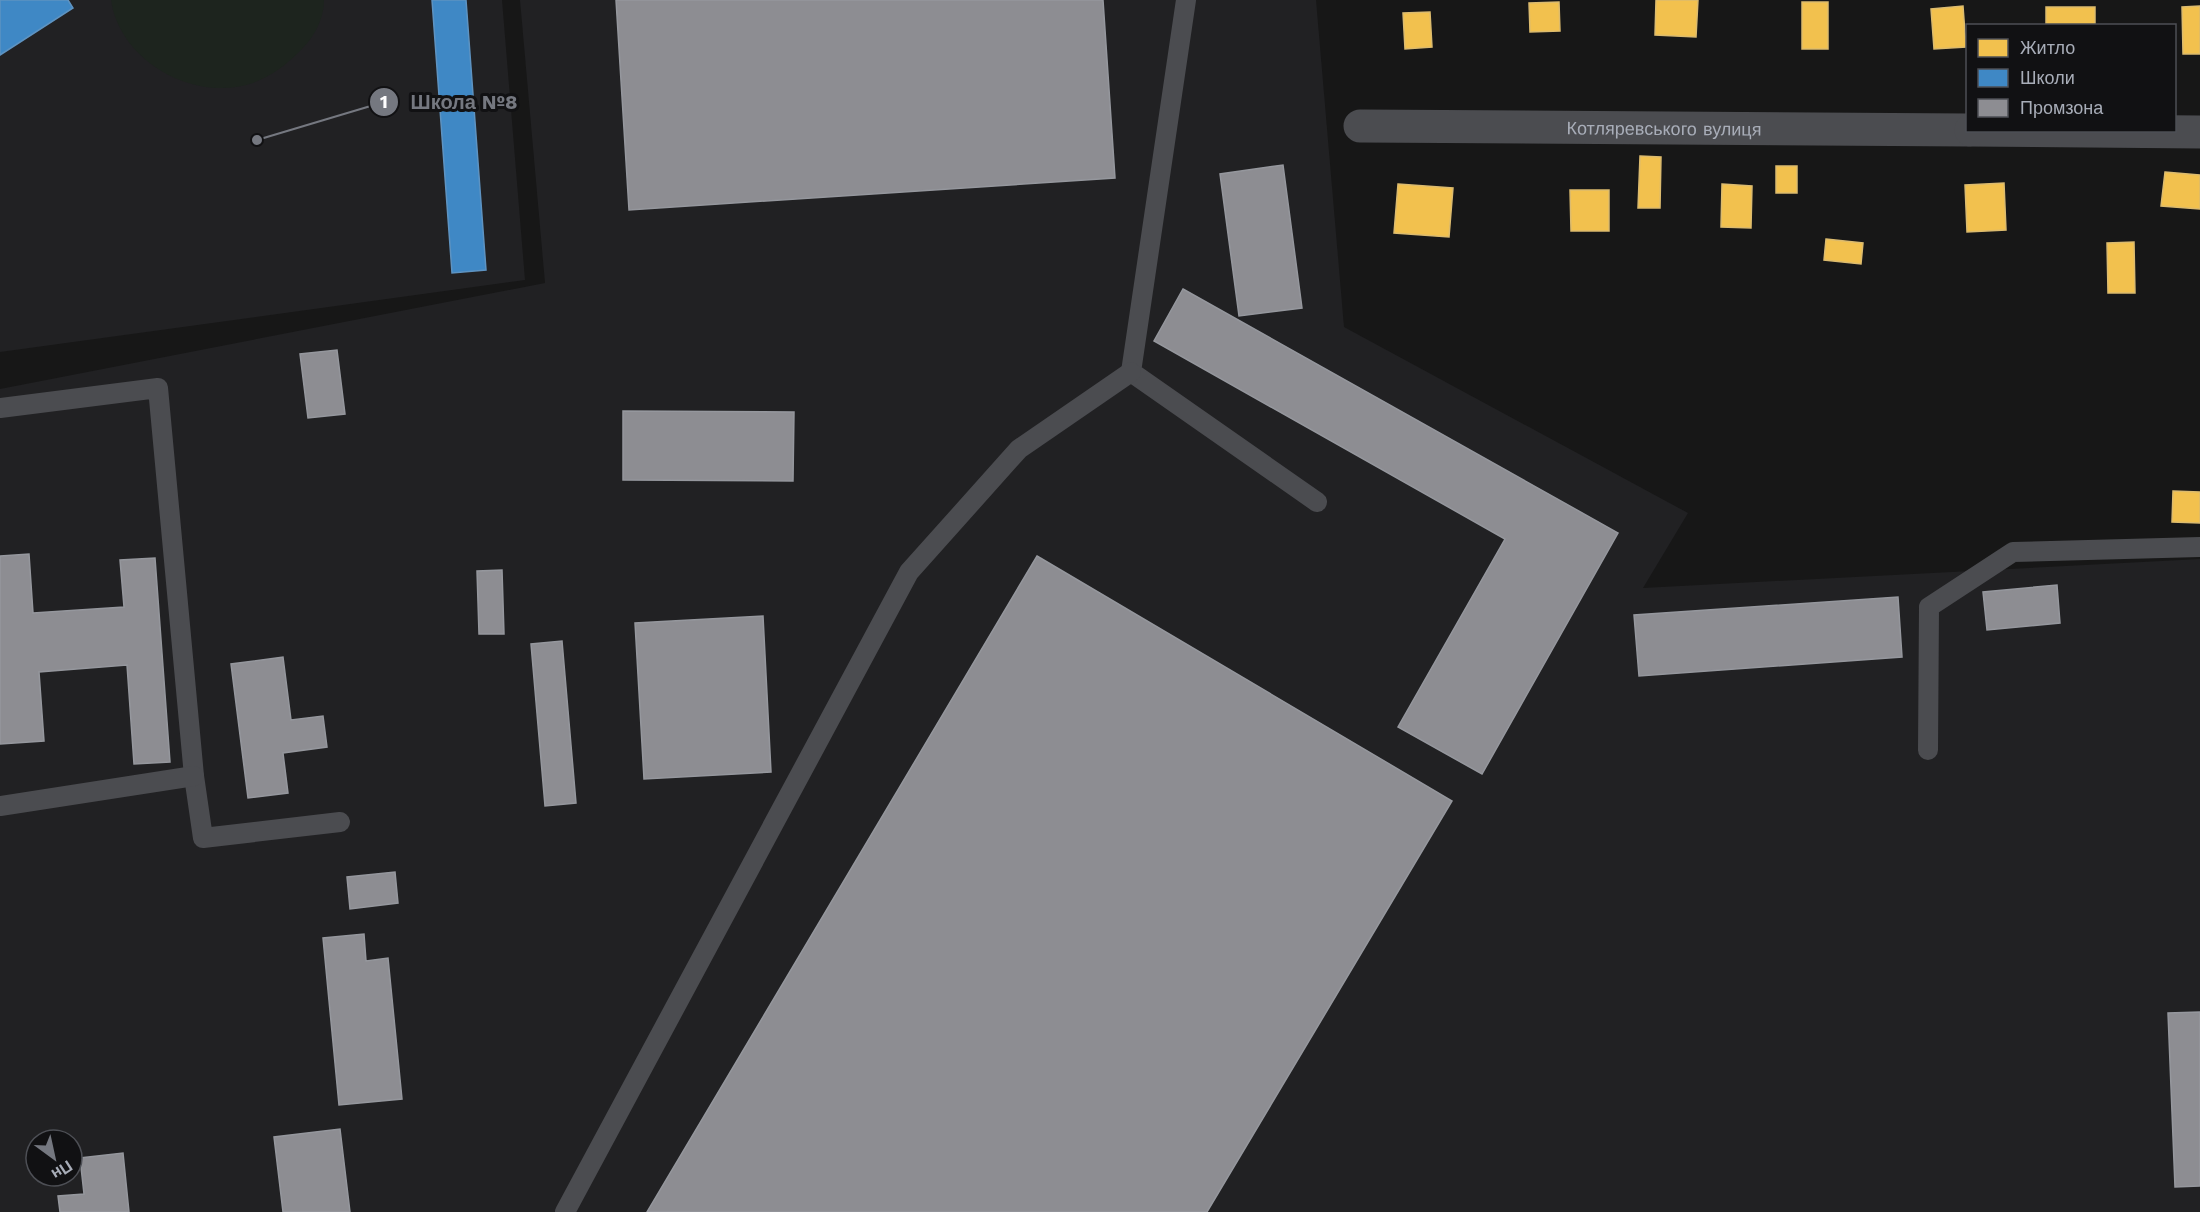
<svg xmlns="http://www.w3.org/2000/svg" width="2200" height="1212" font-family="'Work Sans',sans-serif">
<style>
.built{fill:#212123;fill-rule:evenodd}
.green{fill:#1d241e}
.homes{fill:#f2c14e;stroke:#dcbb6e;stroke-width:1.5}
.schools{fill:#3f88c5;stroke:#5e93c1;stroke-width:1.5}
.industry{fill:#8d8d92;stroke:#95979d;stroke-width:1.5}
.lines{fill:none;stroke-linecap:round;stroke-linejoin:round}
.service{stroke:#4b4c50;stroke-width:20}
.minor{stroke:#4b4c50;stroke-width:33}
.labels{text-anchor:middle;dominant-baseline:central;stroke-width:6;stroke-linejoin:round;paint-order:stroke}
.street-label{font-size:18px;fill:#a8adb8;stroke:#111113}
.leader{fill:none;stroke:#757880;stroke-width:2}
.callout-dot{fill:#757880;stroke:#111113;stroke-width:2}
.mark-label{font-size:18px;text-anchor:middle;font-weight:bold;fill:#fff}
.callout-label{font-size:20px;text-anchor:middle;font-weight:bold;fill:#757880;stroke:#111113;stroke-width:6;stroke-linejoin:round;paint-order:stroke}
</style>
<rect width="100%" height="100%" fill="#171717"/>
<g class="built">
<path d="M0 0H502L525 280 0 352Z"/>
<path d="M520 0H1316L1344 327 1688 513 1643 588 2200 559V1212H0V389L545 283ZM36 1140H72V1176H36Z"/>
</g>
<path class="green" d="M111 0H324C324 20 313 39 299 52 285 66 271 76 253 83 195 103 120 62 111 0Z"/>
<g class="homes">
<path d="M1656 0H1698L1696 37 1655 35Z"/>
<path d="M1559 2 1560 31 1530 32 1529 3Z"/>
<rect x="1802" y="2" width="26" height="47"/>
<path d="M1963 6 1966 47 1934 49 1931 9Z"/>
<path d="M2200 6V54H2183L2182 7Z"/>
<rect x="2046" y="7" width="49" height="19"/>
<path d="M1430 12 1432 47 1405 49 1403 13Z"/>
<path d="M1640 156 1661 157 1660 208H1638Z"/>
<rect x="1776" y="166" width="21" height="27"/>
<path d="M2165 172 2200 175V209L2161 206Z"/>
<path d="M2004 183 2006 230 1967 232 1965 185Z"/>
<path d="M1398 184 1453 188 1449 237 1394 233Z"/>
<path d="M1722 184 1752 186 1751 228 1721 227Z"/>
<path d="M1570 190H1609V231H1571Z"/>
<path d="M1826 239 1863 243 1861 264 1824 260Z"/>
<path d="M2134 242 2135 293H2108L2107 243Z"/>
<path d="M2173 491 2200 492V523L2172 522Z"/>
</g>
<g class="schools">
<path d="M0 0H68L73 8 0 55Z"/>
<path d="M432 0H466L486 270 452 273Z"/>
</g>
<g class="industry">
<path d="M616 0H1103L1115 178 629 210Z"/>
<path d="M1283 165 1302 308 1239 316 1220 174Z"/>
<path d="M1183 289 1618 533 1482 774 1398 727 1505 539 1154 341Z"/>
<path d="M337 350 345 414 308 418 300 354Z"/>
<path d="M623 411 794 412 793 481 623 480Z"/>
<path d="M29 554 33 613 124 607 120 560 155 558 170 762 134 764 127 665 39 672 44 741 0 744V556Z"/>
<path d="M1037 556 1452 801 1207 1212H647Z"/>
<path d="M502 570 504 634H479L477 571Z"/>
<path d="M2057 585 2060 623 1987 630 1983 592Z"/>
<path d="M1898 597 1902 657 1639 676 1634 615Z"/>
<path d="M763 616 771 772 644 779 635 623Z"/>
<path d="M562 641 576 803 545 806 531 644Z"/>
<path d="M283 657 291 720 323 716 327 747 283 753 288 793 248 798 231 664Z"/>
<path d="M395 872 398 903 350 909 347 877Z"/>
<path d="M364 934 366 961 388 958 402 1099 339 1105 323 938Z"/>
<path d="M2200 1012V1186L2175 1187 2168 1013Z"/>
<path d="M340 1129 350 1212H283L274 1137Z"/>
<path d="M123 1153 129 1212H60L58 1196 84 1194 80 1158Z"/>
</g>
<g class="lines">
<g class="service">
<path d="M1186 0 1131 372 1317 502"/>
<path d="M0 408 158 388 194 776 203 838 340 822"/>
<path d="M1928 750 1929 607 2013 552 2200 547"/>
<path d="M0 806 194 776"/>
<path d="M565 1212 909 572 1019 449 1131 372"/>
</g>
<g class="minor">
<path id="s1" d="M1360 126 1968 130"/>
<path d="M1971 130 2200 132"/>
</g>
</g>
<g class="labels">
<g class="street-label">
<text stroke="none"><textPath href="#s1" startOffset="304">Котляревського вулиця</textPath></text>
</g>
</g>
<path class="leader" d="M257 140L384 102"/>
<g class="callout-dot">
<circle cx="257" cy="140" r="6"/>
<circle cx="384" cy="102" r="15"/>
</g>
<g class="mark-label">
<text x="384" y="108">1</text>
</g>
<g class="callout-label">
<text x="464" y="109">Школа №8</text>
</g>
<rect x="1966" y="24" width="210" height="108" fill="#111113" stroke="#4d4f55" stroke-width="1.5"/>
<rect x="1978" y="39" width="30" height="18" fill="#f2c14e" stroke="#4d4f55" stroke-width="1.5"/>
<text x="2020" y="54" font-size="18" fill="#a8adb8">Житло</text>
<rect x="1978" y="69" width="30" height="18" fill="#3f88c5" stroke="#4d4f55" stroke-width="1.5"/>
<text x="2020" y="84" font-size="18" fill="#a8adb8">Школи</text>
<rect x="1978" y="99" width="30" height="18" fill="#8d8d92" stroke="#4d4f55" stroke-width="1.5"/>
<text x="2020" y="114" font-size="18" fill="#a8adb8">Промзона</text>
<g transform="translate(54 1158) rotate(147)"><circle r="28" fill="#111113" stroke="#4d4f55" stroke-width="1.5"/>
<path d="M0-4.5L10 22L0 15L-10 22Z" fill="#757880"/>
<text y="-9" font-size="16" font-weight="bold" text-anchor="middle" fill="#a8adb8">Пн</text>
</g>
</svg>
